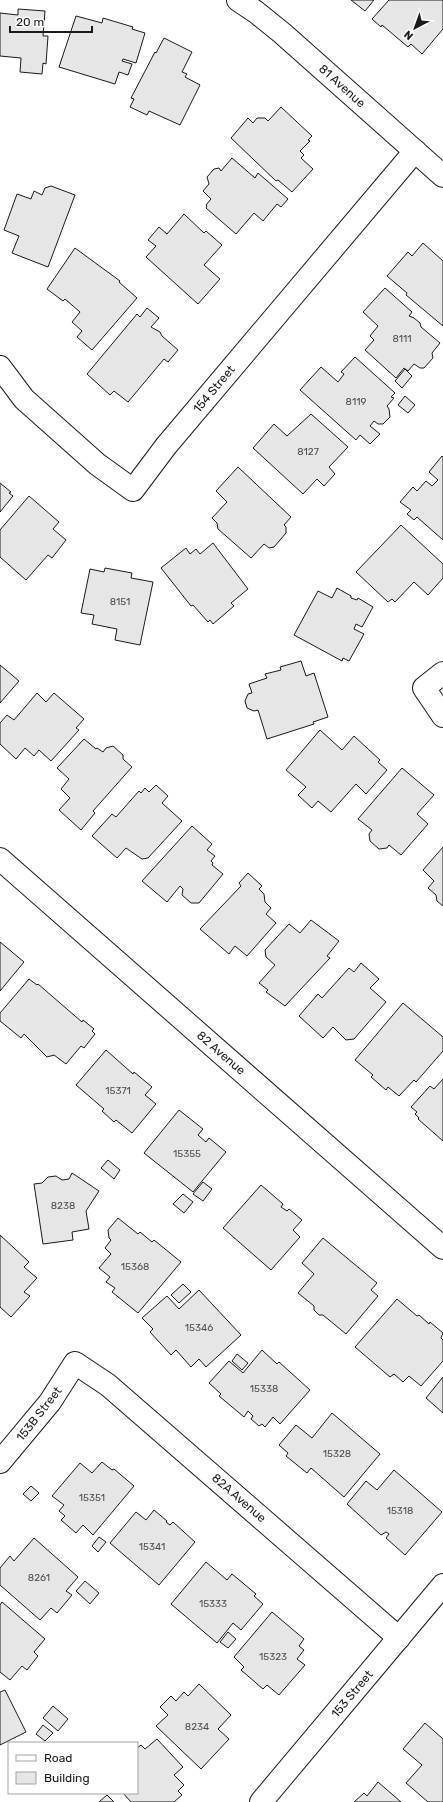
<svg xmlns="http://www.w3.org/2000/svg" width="443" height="1802" font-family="Rubik,sans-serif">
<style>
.building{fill:#e6e6e6;stroke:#1a1a1a}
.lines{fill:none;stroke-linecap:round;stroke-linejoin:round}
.street-casing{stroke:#1a1a1a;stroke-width:24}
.secondary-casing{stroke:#1a1a1a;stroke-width:24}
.street{stroke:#fff;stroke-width:22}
.secondary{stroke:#fff;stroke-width:22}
.labels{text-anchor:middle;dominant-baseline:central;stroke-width:3;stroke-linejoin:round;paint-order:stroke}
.number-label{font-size:10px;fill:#4d4d4d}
.street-label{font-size:12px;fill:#1a1a1a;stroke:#fff}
</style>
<rect width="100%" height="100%" fill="#fff"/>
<g class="building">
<path d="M351 0H374L365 11Z"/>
<path d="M389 0H443V29L422 54 411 44 408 47 382 25 381 27 372 19Z"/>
<path d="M18 9 45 11 43 36H48L46 64 43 63 42 74 20 72 21 58 0 56V13L18 15Z"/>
<path d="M76 16 102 23 103 18 133 27 132 29 145 33 136 63 123 59 122 61 132 64 128 75 119 72 115 84 59 67Z"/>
<path d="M164 38 192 52 182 72 187 74 185 77 200 85 180 125 149 111 147 115 130 107 134 99 131 98 155 52 156 53Z"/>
<path d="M281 107 312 136 308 140 310 141 300 151 304 155 301 158 313 169 292 192 278 180 276 181 231 138 248 118 253 123 257 118H265L268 121Z"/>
<path d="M232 158 255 178 258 173 288 199 281 207 277 204 263 221 254 213 236 234 206 208 207 206 206 205 211 199 203 191 209 184 207 177 214 169 219 168 221 171Z"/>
<path d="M51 186 75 195 48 267 12 253 19 236 4 230 17 194 31 199 34 191 42 195 45 188Z"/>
<path d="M184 214 204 233 206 231 222 245 204 265 220 279 198 304 146 257 156 246 148 240 159 227 167 234Z"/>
<path d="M423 243 443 261V326L406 295 407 293 387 276 408 252 412 256Z"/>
<path d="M75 248 120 281 119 282 137 298 92 350 77 337 82 331 72 322 80 312 65 299 63 301 47 289Z"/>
<path d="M385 288 412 312 409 316 414 318 420 323 421 327 440 343 432 353 433 358 424 368H420L414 364 408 371 404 368 396 378 365 350 374 340 370 336 378 326 363 312Z"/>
<path d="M147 308 159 318 151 327 160 332 162 336 178 350 168 362 164 359 128 402 114 391 110 395 87 374 137 314 140 317Z"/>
<path d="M355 357 395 393 391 397 394 398 387 406 389 409 390 417 383 424H378L374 421 370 426 380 434 370 444 360 435 356 440 300 390 321 367 338 382 344 374 341 372Z"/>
<path d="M405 369 412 376 402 388 395 381Z"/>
<path d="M405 396 415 405 408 413 398 405Z"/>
<path d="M311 414 348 447 329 467 335 474 324 486 317 479 303 494 253 448 274 424 287 436Z"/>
<path d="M442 456 443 457V540L417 517 414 520 407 514 411 510 400 502 413 487 417 491 426 481 432 486 438 480 429 472Z"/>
<path d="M238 467 291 517 284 525 286 527V533L274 547 269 548 264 544 251 558 218 529 217 523 212 518 227 502 216 491Z"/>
<path d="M0 483 11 492 9 493 13 496 0 512Z"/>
<path d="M29 496 59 522 53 529 66 540 52 558 48 555 26 580 0 557V530Z"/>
<path d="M401 525 443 564V578L428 595 414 582 395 602 392 599 388 602 356 572Z"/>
<path d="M213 543 248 589 231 603 234 606 213 624 210 620 208 622 193 605 191 606 161 568 186 548 190 554 196 549 200 554Z"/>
<path d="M105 568 132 573 131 578 153 582 140 645 115 640 117 629 92 624 94 615 81 613 90 569 104 572Z"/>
<path d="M337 588 351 596V598L357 600 358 598 373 607 362 627 356 624 354 629 364 634 349 661 343 658 342 661 294 635 318 591 332 598Z"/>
<path d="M301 661 306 676 314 673 328 717 313 722 314 724 267 739 258 710 254 711 247 708 245 701 248 694 252 693 249 684 267 678 265 674 281 670 280 667Z"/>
<path d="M0 665 19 681 0 703Z"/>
<path d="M37 693 46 702 54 693 84 719 76 728 79 730 51 761 39 750 34 756 25 748 16 759 0 744V723L7 715 14 720Z"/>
<path d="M320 730 342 750 354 736 380 760 378 762 387 770 366 794 356 784 331 812 318 801 312 808 298 795 306 787 286 770Z"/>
<path d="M84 739 96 749 97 748 103 752 106 748 113 746 123 755V759L132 767 93 811 95 813 81 830 59 810 70 798 61 789 69 779 57 768Z"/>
<path d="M402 768 434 795 417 814 428 824 401 855 389 845 387 848 379 849 370 841 369 834 372 830 358 819Z"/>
<path d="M156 785 168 796 162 803 182 821 148 858 142 859 126 848 117 858 92 836 112 814 116 817 139 791 141 793 145 788 149 792Z"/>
<path d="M192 826 212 844 207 850 215 856 211 861 213 863 212 865 223 874 199 903H191L182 895 183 889 180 886 167 902 142 881Z"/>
<path d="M443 847V906L437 901 436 895 428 888 434 881 423 870Z"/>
<path d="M248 873 262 886 259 889 264 894 265 902 271 908 266 914 276 923 247 956 235 946 229 954 200 929 241 886 239 883Z"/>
<path d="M311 920 339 941 327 956 330 958 285 1006 266 992 268 990 259 983 275 965 266 957 265 950 289 924 300 933Z"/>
<path d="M0 942 24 962 0 991Z"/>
<path d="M361 963 379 979 370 988 386 1002 354 1039 346 1040 333 1027 323 1038 299 1016 318 994 322 998 349 968 354 972Z"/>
<path d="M29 979 37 985 38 984 82 1022 83 1020 94 1029 92 1031 95 1034 84 1048 81 1046 66 1064 54 1055 47 1057 24 1034 21 1038 0 1021V1013Z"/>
<path d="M403 1003 443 1037V1051L416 1082 414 1080 399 1096 388 1087 386 1090 371 1077 373 1075 355 1060Z"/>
<path d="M106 1050 133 1074 134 1072 152 1087 145 1095 156 1104 132 1133 116 1120 114 1122 102 1111 104 1109 76 1085Z"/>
<path d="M443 1079V1141L418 1119 419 1118 415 1114 417 1112 411 1107 430 1086 434 1089Z"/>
<path d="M179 1110 203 1129 198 1135 206 1142 209 1138 226 1152 193 1192 144 1153Z"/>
<path d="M108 1160 120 1170 114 1179 101 1168Z"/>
<path d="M72 1173 99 1191 86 1211 89 1229 72 1232 73 1240 43 1244 34 1184 42 1183 48 1177 56 1176 62 1180 69 1179Z"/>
<path d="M203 1182 212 1189 203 1201 193 1194Z"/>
<path d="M261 1185 283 1204 281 1207 287 1211 289 1209 302 1220 293 1230 300 1237 271 1270 223 1228Z"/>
<path d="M183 1194 193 1202 184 1213 173 1204Z"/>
<path d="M118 1218 138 1234 140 1232 152 1242 154 1240 181 1262 138 1313 112 1292 115 1288 106 1282 110 1277 99 1268 111 1254 105 1248 111 1240 109 1238 108 1230Z"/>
<path d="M0 1235 29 1262 24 1267 37 1278 24 1292 30 1296 11 1317 0 1307Z"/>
<path d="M323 1238 377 1283 371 1290 378 1296 346 1334 323 1315H319L314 1310V1306L298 1293 314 1274 302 1263Z"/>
<path d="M183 1284 191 1292 179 1303 171 1295Z"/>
<path d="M199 1290 241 1335 206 1367 199 1359 191 1367 176 1350 171 1355 150 1332 153 1329 142 1318 167 1296 179 1309Z"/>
<path d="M397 1299 417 1316 419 1315 429 1324 430 1322 443 1333 441 1338 443 1340V1361L421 1386 409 1376 403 1382 394 1374 390 1377 355 1347Z"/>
<path d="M262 1350 277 1364 279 1362 310 1390 280 1424 273 1417 265 1427 262 1424 259 1426 251 1419 253 1416 248 1411 244 1417 219 1396 221 1394 209 1383 229 1361 243 1373Z"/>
<path d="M237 1354 248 1363 242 1370 232 1361Z"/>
<path d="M443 1377V1413L426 1398Z"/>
<path d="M332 1413 380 1454 344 1497 311 1468 307 1473 286 1456 288 1453 279 1445 296 1425 312 1438Z"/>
<path d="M102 1462 112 1470 114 1469 134 1486 93 1535 83 1525 76 1533 61 1520 65 1516 59 1511 64 1505 52 1496 80 1463 92 1473Z"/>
<path d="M394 1470 442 1512 405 1555 386 1538 389 1534 386 1532 381 1535 347 1504 366 1481 377 1490Z"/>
<path d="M31 1486 39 1493 31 1501 23 1494Z"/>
<path d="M154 1510 167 1521 166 1522 170 1525 173 1522 195 1542 159 1585 110 1543 136 1512 146 1520Z"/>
<path d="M99 1537 106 1542 98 1552 92 1546Z"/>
<path d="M34 1538 78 1577 66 1591 72 1595 57 1613 51 1608 40 1620 0 1585V1568L10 1556 14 1561Z"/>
<path d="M206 1562 227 1580 232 1574 256 1594 254 1596 263 1604 241 1630 233 1623 217 1643 171 1604Z"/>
<path d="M85 1581 99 1593 90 1604 76 1591Z"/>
<path d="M2 1602 45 1639 34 1652 38 1656 27 1670 22 1666 10 1680 0 1672V1605Z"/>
<path d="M272 1612 304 1639 299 1646 304 1650 297 1659 305 1665 279 1695 267 1685 263 1689 241 1670 244 1667 234 1657Z"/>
<path d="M228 1632 236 1639 228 1648 220 1642Z"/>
<path d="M199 1684 231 1715 218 1729 229 1739 201 1769 156 1726 168 1715 160 1707 171 1696 176 1701 184 1692 188 1696Z"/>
<path d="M5 1690 26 1732 0 1745V1692Z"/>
<path d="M53 1706 68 1719 58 1731 43 1718Z"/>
<path d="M425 1723 443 1739V1802H428L406 1783 422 1765 403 1749Z"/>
<path d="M43 1725 53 1733 45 1741 36 1734Z"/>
<path d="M157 1739 183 1767 174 1775 184 1785 178 1791 182 1795 174 1802H131L123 1793H137V1748L141 1745 145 1749Z"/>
<path d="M378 1782 401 1802H354L364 1793 367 1796Z"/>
<path d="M107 1795 114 1802H99Z"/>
</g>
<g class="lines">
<g class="street-casing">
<g id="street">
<path d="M238 0 256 12 282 33 443 176"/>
<path d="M0 367 24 399 97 464 133 490 166 446 415 151"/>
<path d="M443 673 424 688 443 716"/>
<path d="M0 1462 50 1402 75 1363 108 1385 399 1638"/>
<path d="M261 1802 443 1585"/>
</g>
</g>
<g class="secondary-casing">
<path id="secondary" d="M0 859 443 1248"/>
</g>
<use href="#street" class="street"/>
<use href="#secondary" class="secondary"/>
</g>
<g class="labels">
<g class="number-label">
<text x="402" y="339">8111</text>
<text x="356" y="402">8119</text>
<text x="308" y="452">8127</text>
<text x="120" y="602">8151</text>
<text x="118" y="1091">15371</text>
<text x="187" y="1154">15355</text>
<text x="63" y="1206">8238</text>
<text x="135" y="1267">15368</text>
<text x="199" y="1328">15346</text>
<text x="264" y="1389">15338</text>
<text x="337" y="1454">15328</text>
<text x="92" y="1498">15351</text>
<text x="400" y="1511">15318</text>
<text x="152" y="1547">15341</text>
<text x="39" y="1578">8261</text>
<text x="213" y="1604">15333</text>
<text x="273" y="1657">15323</text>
<text x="197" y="1727">8234</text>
</g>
<g class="street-label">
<text transform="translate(342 86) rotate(42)">81 Avenue</text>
<text transform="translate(214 389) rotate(-50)">154 Street</text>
<text transform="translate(221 1053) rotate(41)">82 Avenue</text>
<text transform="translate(39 1414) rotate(-52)">153B Street</text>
<text transform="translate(239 1498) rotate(41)">82A Avenue</text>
<text transform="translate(352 1694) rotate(-50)">153 Street</text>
</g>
</g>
<rect x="8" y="1742" width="130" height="52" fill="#ffffff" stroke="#a3a3a3"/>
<rect x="16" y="1755" width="20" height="6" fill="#ffffff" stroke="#a3a3a3"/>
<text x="44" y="1762" font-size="12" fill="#1a1a1a">Road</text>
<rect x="16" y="1772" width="20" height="12" fill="#e6e6e6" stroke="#a3a3a3"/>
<text x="44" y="1782" font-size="12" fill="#1a1a1a">Building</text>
<g transform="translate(415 28) rotate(221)" stroke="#ffffff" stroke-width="3" paint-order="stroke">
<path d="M0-3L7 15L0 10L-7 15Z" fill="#1a1a1a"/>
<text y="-6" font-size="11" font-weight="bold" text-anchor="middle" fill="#1a1a1a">N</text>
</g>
<path d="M10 26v6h82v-6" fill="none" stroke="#1a1a1a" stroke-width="2"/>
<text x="16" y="26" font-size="12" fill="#1a1a1a" stroke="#ffffff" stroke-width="3" paint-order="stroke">20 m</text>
</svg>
